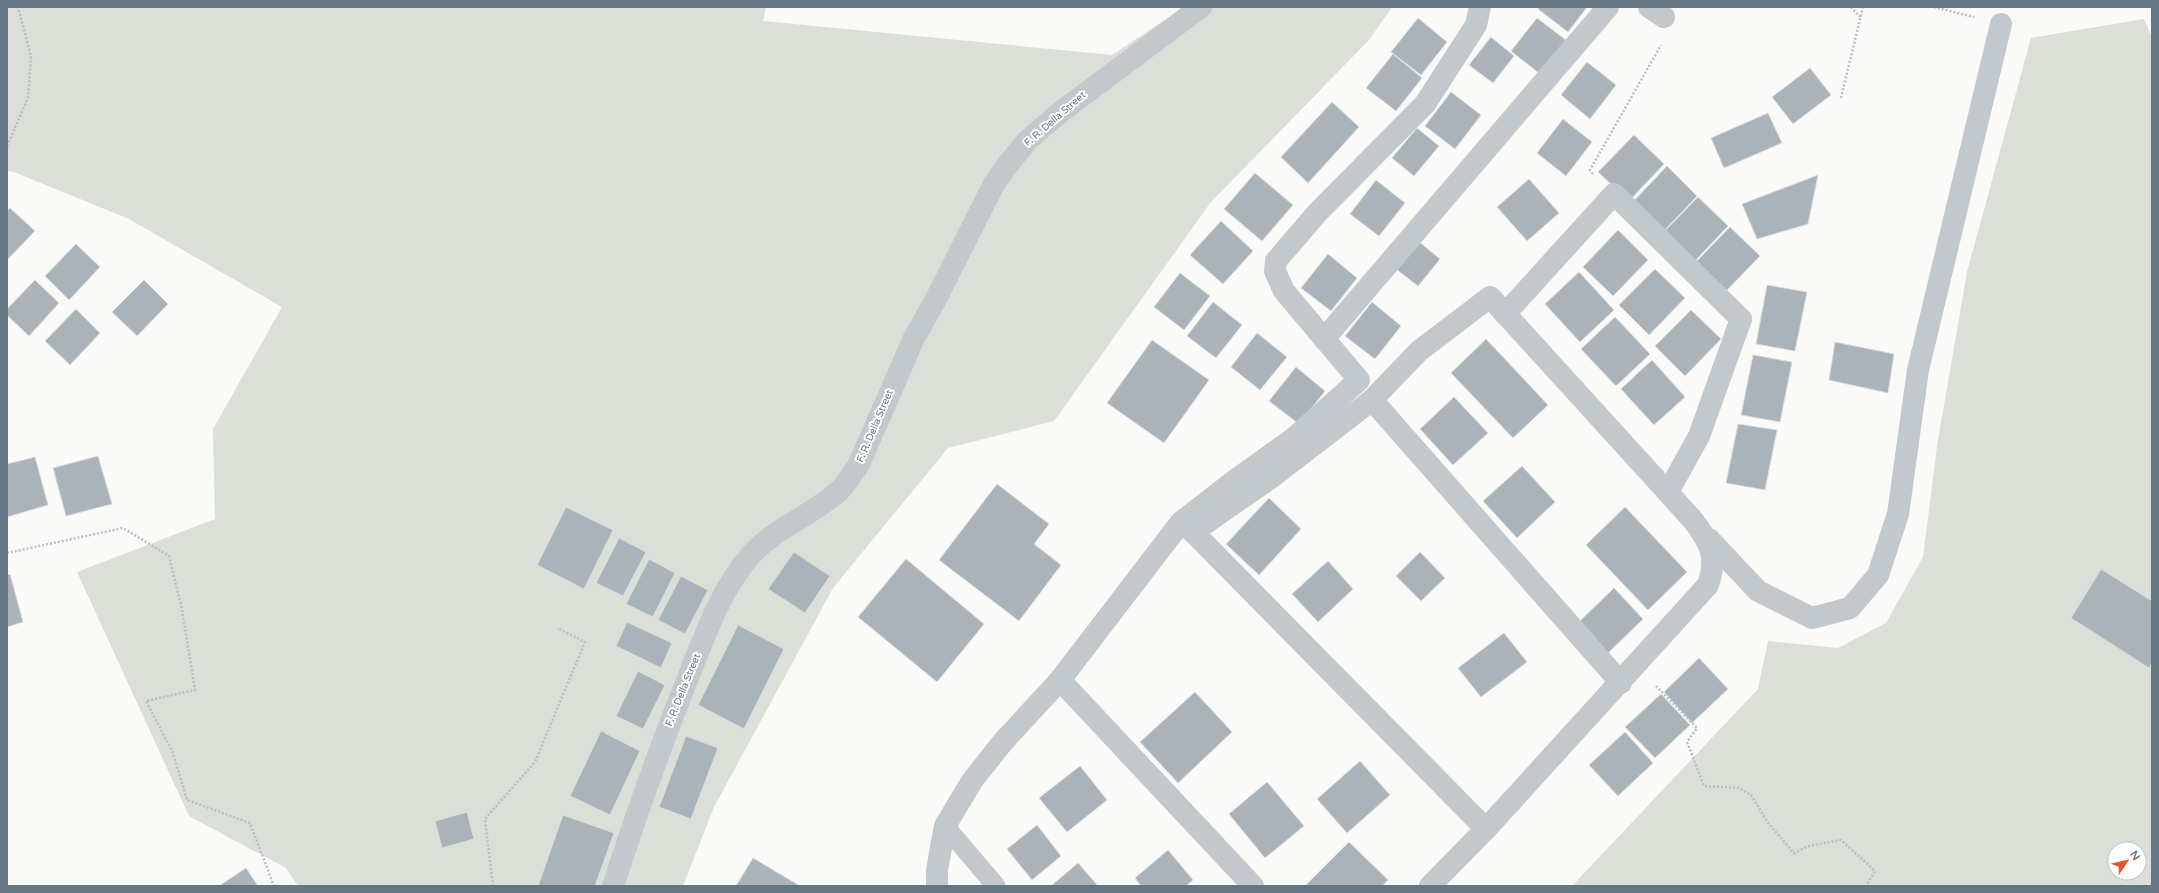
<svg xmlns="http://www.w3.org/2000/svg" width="2159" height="893" font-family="'Varela Round',sans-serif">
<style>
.green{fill:#dadfd7;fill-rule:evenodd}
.building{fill:#aab3b9;stroke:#dcdcda}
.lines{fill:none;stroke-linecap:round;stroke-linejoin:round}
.path{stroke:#bbbfc2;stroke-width:2.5;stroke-dasharray:2 2;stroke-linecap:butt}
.lane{stroke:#c3c8cc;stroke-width:19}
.street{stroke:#c3c8cc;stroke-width:22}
.labels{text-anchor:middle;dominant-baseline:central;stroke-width:4;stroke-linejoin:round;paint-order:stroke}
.street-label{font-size:10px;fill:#657683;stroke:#fff}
</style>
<rect width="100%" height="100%" fill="#fafaf8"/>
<g class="green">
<path d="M7 7H766L763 21 1112 55 1184 7H1392L1369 40 1211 202 1054 421 948 448 833 588 714 807 683 886H298L286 868 189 816 77 572 215 519 213 429 282 307 129 219 14 172 7 171Z"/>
<path d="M2144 19 2152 38V886H1572L1758 689 1768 641 1838 648 1886 623 1923 557 1937 446 1967 272 2031 38ZM2115 849H2139V873H2115Z"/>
</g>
<g class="building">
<path d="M1540 7H1587L1568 32 1538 9Z"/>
<path d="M1418 18 1447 42 1421 75 1391 52Z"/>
<path d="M1537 18 1567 41 1540 74 1511 51Z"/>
<path d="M1491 37 1514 56 1493 83 1469 65Z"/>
<path d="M1393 54 1422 78 1396 111 1366 88Z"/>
<path d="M1587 62 1616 85 1590 119 1561 95Z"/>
<path d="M1810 68 1831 95 1793 124 1772 97Z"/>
<path d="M1451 92 1481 115 1455 149 1425 126Z"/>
<path d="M1332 102 1359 127 1308 183 1281 157Z"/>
<path d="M1768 113 1782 143 1724 168 1711 138Z"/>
<path d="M1563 119 1592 142 1566 176 1537 153Z"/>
<path d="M1417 128 1439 146 1414 176 1392 158Z"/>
<path d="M1634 135 1664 164 1629 201 1598 172Z"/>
<path d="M1667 166 1697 196 1662 233 1632 203Z"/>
<path d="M1255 173 1293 205 1262 241 1224 209Z"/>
<path d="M1818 175 1808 224 1757 239 1742 204Z"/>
<path d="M1529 179 1559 213 1527 241 1497 207Z"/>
<path d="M1376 180 1405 203 1379 236 1350 214Z"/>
<path d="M1698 197 1728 226 1693 263 1663 233Z"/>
<path d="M10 208 35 231 7 260V211Z"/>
<path d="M1221 221 1253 251 1223 284 1190 255Z"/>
<path d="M1730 227 1760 256 1724 293 1694 264Z"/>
<path d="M1618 230 1648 260 1613 296 1583 267Z"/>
<path d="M1418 241 1440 259 1418 286 1396 269Z"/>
<path d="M76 244 100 267 69 300 45 276Z"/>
<path d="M1328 254 1357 278 1331 311 1301 288Z"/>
<path d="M1655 269 1685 298 1649 335 1619 305Z"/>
<path d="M1579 272 1614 310 1580 342 1545 304Z"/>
<path d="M1180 273 1210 296 1184 330 1154 307Z"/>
<path d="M35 280 59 303 29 336 7 315V309Z"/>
<path d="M144 280 168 304 137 336 112 312Z"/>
<path d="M1767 285 1807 292 1795 351 1756 344Z"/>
<path d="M1213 302 1242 325 1216 358 1187 336Z"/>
<path d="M1372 302 1401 326 1375 359 1345 336Z"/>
<path d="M76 309 100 333 70 365 45 341Z"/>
<path d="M1691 310 1721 339 1685 376 1655 346Z"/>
<path d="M1615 317 1650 354 1616 386 1581 349Z"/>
<path d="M1257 333 1287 357 1260 390 1231 367Z"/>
<path d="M1486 339 1548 405 1513 438 1451 373Z"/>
<path d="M1152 340 1209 380 1164 443 1107 403Z"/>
<path d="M1835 342 1894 354 1888 393 1829 380Z"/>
<path d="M1753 355 1792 362 1780 422 1741 415Z"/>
<path d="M1652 360 1685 397 1654 425 1621 389Z"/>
<path d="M1296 367 1325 391 1299 424 1269 401Z"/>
<path d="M1454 397 1488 433 1453 465 1420 429Z"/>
<path d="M1738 424 1777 430 1765 490 1726 483Z"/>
<path d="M98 456 112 504 66 516 53 468Z"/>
<path d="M35 457 48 505 7 517V464Z"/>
<path d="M1522 466 1555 502 1517 538 1483 501Z"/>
<path d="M997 484 1049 524 1034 544 1061 565 1019 621 939 560Z"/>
<path d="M1269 498 1301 529 1259 575 1226 544Z"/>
<path d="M566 507 613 530 584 589 537 565Z"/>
<path d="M1625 507 1687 572 1648 610 1586 545Z"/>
<path d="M619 538 646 552 623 596 596 583Z"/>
<path d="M794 552 830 576 805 613 768 589Z"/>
<path d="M1420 552 1445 578 1421 601 1396 576Z"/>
<path d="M649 559 675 573 653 617 626 604Z"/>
<path d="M906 559 984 624 937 682 858 617Z"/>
<path d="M1328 561 1353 589 1318 622 1292 594Z"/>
<path d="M2101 569 2152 601V663L2149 668 2071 618Z"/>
<path d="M10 574 23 622 7 627V575Z"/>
<path d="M681 576 708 590 685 634 658 620Z"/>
<path d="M1614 588 1643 619 1608 653 1579 622Z"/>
<path d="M627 622 672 643 661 668 616 646Z"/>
<path d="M738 625 784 649 744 729 698 705Z"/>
<path d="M1504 633 1527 662 1481 697 1458 668Z"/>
<path d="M1699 658 1728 689 1692 723 1664 692Z"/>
<path d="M638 671 665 685 643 729 616 716Z"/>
<path d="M1195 692 1232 732 1178 783 1140 742Z"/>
<path d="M1661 694 1690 725 1655 758 1625 727Z"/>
<path d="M601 731 640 751 610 815 570 796Z"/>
<path d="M1625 732 1653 763 1618 796 1589 765Z"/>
<path d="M686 736 718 748 691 819 659 807Z"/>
<path d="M1360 761 1390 795 1347 833 1317 799Z"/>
<path d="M1080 766 1107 800 1067 832 1039 798Z"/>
<path d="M1267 782 1304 826 1265 858 1229 814Z"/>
<path d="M467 812 474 839 442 848 435 821Z"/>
<path d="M563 815 614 833 595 886H538Z"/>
<path d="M1037 825 1061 856 1032 880 1007 849Z"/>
<path d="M1349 842 1388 880 1382 886H1305Z"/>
<path d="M1168 850 1193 880 1186 886H1141L1135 878Z"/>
<path d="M753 858 800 886H736Z"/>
<path d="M1078 863 1098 886H1051Z"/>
<path d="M246 868 258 886H219Z"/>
</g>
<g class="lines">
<g class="path">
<path d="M1851 7 1860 17"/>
<path d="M1934 7 1974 17"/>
<path d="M1841 98 1863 7"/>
<path d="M7 146 28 98 31 57 18 7"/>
<path d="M1593 174 1590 170 1661 45"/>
<path d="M7 553 123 528 169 556 182 610 195 690 146 701 173 753 187 800 250 823 274 886"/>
<path d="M1656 686 1697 728 1687 742 1704 786 1739 788 1751 795 1768 823 1794 853 1809 846 1841 840 1875 871 1866 886"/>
<path d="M493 886 485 819 535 762 585 642 557 628"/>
</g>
<path class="lane" d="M945 826 996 886"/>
<g class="street">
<path d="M1649 7 1664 17"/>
<path d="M1505 314 1614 194 1741 319 1699 436 1668 492"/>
<path d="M1324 339 1608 7"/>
<path d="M1372 400 1621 683"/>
<path d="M1182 523 1193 532 1486 829"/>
<path d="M1193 532 1272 477 1372 400 1419 351 1490 297 1692 519C1710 542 1718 556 1708 585L1486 829 1430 886"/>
<path d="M1709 539 1758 591 1812 618 1850 608 1878 575 1898 514 1918 370 2001 24"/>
<path d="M1060 680 1253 886"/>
<path d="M613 886C636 815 661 745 689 675 705 635 721 590 749 557 774 528 811 516 839 491 847 483 853 473 859 464L914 338 935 301 994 184 1009 163 1027 141 1058 114 1201 7"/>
<path d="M937 886V870L945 826 972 781 1002 743 1060 680 1181 522 1234 481 1294 438 1359 380 1284 291 1275 271 1276 261 1318 212 1425 104 1476 25 1480 7"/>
</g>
</g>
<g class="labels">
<g class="street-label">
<text transform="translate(1055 119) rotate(-41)">F. R. Della Street</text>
<text transform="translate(875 426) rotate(-67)">F. R. Della Street</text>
<text transform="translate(683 690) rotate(-68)">F. R. Della Street</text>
</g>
</g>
<rect width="2159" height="893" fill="none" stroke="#657683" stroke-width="16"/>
<g transform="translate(2127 861) rotate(55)"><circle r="19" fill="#ffffff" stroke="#c1c8cd"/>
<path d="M0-3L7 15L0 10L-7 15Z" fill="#e4572e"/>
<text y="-6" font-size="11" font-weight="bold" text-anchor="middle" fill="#657683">N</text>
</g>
</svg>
